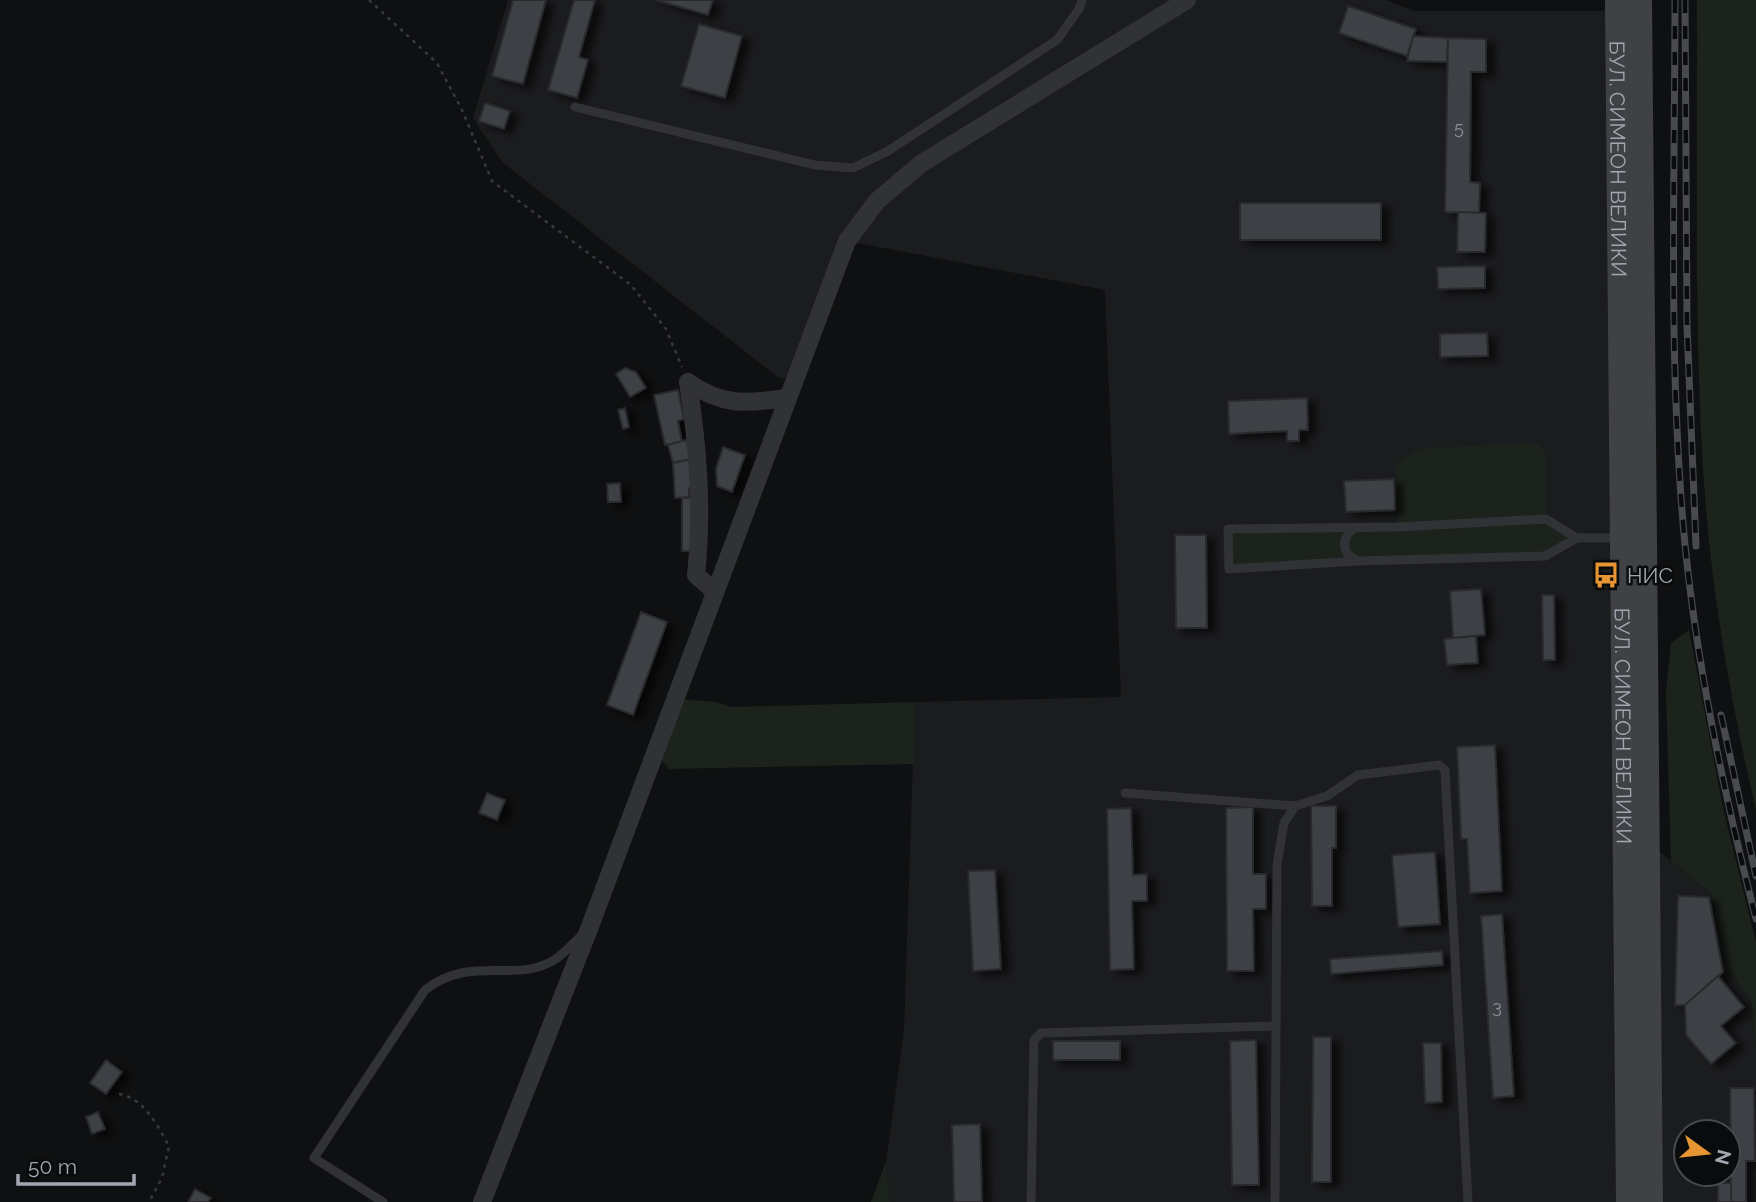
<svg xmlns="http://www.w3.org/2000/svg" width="1756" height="1202" font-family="Raleway,sans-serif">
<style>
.built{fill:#1b1c1e;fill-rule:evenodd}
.green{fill:#1c231c}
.building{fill:#3e4044;stroke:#292a2d;stroke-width:2;filter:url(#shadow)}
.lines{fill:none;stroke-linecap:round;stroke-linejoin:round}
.path{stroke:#37393c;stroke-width:2.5;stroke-dasharray:3.5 5;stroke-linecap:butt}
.service{stroke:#313235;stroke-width:9}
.minor{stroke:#313235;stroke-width:18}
.secondary{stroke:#3f4145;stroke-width:24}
.rail-casing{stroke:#484a4e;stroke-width:7}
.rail{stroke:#0a0b0c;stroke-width:4.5;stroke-dasharray:13;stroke-linecap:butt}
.labels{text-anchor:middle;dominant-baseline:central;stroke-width:5;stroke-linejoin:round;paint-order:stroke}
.number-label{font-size:18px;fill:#888e96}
.street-label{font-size:21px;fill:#a1a8b1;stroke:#0a0b0c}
.poi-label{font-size:21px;fill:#a1a8b1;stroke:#0a0b0c;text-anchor:start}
</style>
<defs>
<filter id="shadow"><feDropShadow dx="8" dy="4.5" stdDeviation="3.5" flood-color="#0009"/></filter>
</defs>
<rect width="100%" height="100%" fill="#0f1011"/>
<path class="built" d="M508 0H1386L1414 11H1617L1624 823 1711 893 1727 967 1751 1002 1756 1048V1202H890L886 1162 904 1030 915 702 1121 697 1105 290 847 241 793 379 779 378 502 162 473 118ZM1686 1132H1728V1174H1686Z"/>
<g class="green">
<path d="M1697 0H1756V810C1732 708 1713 601 1705 497 1693 332 1698 165 1697 0Z"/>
<path d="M1530 442 1540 446 1545 454 1546 519 1577 538 1545 556 1229 569 1228 529 1398 526 1396 463 1419 449Z"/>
<path d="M1689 630 1723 808 1756 942V1048L1751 1002 1727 967 1711 893 1671 861 1666 692 1671 643Z"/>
<path d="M675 699 717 702 731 707 915 702 914 764 669 769 656 753Z"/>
<path d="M886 1162 890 1202H871Z"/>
</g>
<g class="building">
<path d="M513 0H546L523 84 492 76Z"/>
<path d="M574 0H595L579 57 588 60 577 98 548 90Z"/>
<path d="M656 0H713L708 15Z"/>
<path d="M1348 6 1416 29 1407 56 1339 33Z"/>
<path d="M699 24 742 36 725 98 681 86Z"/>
<path d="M1413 36 1448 38 1447 62 1407 61Z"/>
<path d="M1448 38 1486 39V72H1471L1470 182 1480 183 1479 213 1445 212Z"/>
<path d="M485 103 510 111 504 129 479 121Z"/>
<rect x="1240" y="203" width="141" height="37"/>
<path d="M1458 212 1486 213 1485 252H1457Z"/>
<path d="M1485 266V288L1438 289 1437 267Z"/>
<path d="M1487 333 1488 356 1440 357V334Z"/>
<path d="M625 368 636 372 646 388 630 397 616 374Z"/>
<path d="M678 390 684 419 678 421 682 442 665 445 654 395Z"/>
<path d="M1307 398 1308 430H1299V441H1287V431L1229 434 1228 401Z"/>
<path d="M625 408 629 427 623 429 618 410Z"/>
<path d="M686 440 691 459 673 463 668 445Z"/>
<path d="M723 447 745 455 732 492 717 486 716 469Z"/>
<path d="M691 459 693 488H689V497L675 498 673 463Z"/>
<path d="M1394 479 1395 510 1346 512 1344 481Z"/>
<path d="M620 483 621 502H608L607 484Z"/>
<path d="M682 498H694L693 551H682Z"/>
<path d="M1175 535H1206L1207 628H1176Z"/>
<path d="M1481 589 1485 635 1453 638 1450 591Z"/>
<path d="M1542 595H1554L1555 660H1543Z"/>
<path d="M641 612 667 622 633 715 607 705Z"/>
<path d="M1476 636 1478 663 1447 665 1444 639Z"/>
<path d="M1495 745 1502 891 1470 893 1467 839H1461L1457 747Z"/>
<path d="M487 793 505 800 497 820 479 813Z"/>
<path d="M1311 806H1336V848H1332V906H1312Z"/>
<path d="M1253 807V874H1266V909H1253L1254 971H1227L1226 808Z"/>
<path d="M1131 808 1133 875 1147 874V901H1132L1134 969 1110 970 1107 809Z"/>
<path d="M1435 852 1440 924 1398 927 1392 855Z"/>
<path d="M995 870 1001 969 973 971 968 871Z"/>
<path d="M1678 896 1709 897 1723 972 1685 1005H1675Z"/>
<path d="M1502 914 1514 1096 1493 1098 1481 916Z"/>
<path d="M1442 951 1443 965 1331 974 1330 959Z"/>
<path d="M1718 976 1744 1007 1721 1026 1736 1043 1711 1064 1686 1035 1685 1005Z"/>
<path d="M1313 1037H1331V1182H1312Z"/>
<path d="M1256 1040 1259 1185H1232L1230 1041Z"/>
<rect x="1053" y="1041" width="67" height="19"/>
<path d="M1423 1043H1441L1442 1102 1425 1103Z"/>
<path d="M106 1060 122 1072 106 1094 90 1083Z"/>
<path d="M1730 1088H1754L1755 1161H1746V1202H1731Z"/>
<path d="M98 1112 105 1129 92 1134 86 1117Z"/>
<path d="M980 1124 982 1202H954L952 1125Z"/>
<rect x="1718" y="1183" width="13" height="19"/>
<path d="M195 1189 211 1198 208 1202H188Z"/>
</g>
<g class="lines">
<g class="path">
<path d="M369 0 437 63 462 110 492 181 631 285 666 329 682 367"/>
<path d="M119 1094C144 1098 157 1125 169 1146L162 1178 149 1202"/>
</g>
<g class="service">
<path d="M575 107 815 165 853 168 888 151 1057 40 1079 9 1082 0"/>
<path d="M1355 528C1341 537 1341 553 1356 560"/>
<path d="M1577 538 1546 519 1398 527 1228 529 1229 569 1358 561 1545 556 1577 538H1621"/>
<path d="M1125 793 1295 806 1327 796 1358 775 1439 765 1445 770 1468 1202"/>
<path d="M383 1202 314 1158 425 990C471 954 515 984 554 960 564 954 573 943 582 935"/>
<path d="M1031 1202 1034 1040 1041 1033 1275 1026"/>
<path d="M1275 1202 1277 865 1284 823 1295 806"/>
</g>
<g class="minor">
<path d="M688 382C698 447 703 509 696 575L714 591"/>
<path d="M688 382C722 406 746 404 786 398"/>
<path d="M482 1202 589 929 847 241 877 201 922 163 1187 0"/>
</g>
<g class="secondary">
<path id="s1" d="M1617 0 1628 1202"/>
<path d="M1640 0 1651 1202"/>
</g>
<g class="rail-casing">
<g id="rail">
<path d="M1675 0C1675 177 1668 357 1684 534 1696 664 1724 793 1756 919"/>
<path d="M1685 0 1687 326 1696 546"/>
<path d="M1721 715 1756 876"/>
</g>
</g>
<use href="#rail" class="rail"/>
</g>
<defs>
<g id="bus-bare" transform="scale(2.1)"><path d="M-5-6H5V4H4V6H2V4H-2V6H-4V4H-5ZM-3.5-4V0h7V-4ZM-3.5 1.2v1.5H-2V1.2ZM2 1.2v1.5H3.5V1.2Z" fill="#e69532" stroke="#0a0b0c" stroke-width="2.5" paint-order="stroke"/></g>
</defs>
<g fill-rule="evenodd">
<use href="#bus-bare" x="1606" y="575"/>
</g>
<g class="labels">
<g class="number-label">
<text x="1459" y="127">5</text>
<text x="1497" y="1006">3</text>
</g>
<g class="street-label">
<text stroke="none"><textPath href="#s1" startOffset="159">БУЛ. СИМЕОН ВЕЛИКИ</textPath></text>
<text stroke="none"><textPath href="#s1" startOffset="726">БУЛ. СИМЕОН ВЕЛИКИ</textPath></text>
</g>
<g class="poi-label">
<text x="1627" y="575">НИС</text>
</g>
</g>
<g transform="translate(1707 1153) rotate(105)"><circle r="33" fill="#0a0b0c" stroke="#464a4e" stroke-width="2"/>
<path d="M0-5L12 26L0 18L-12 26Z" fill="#e69532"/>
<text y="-10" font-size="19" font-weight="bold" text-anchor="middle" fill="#a1a8b1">N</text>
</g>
<path d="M18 1174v10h116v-10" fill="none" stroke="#a1a8b1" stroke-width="3.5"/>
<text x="28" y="1174" font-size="21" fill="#a1a8b1" stroke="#0a0b0c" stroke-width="5" paint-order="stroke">50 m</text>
</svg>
